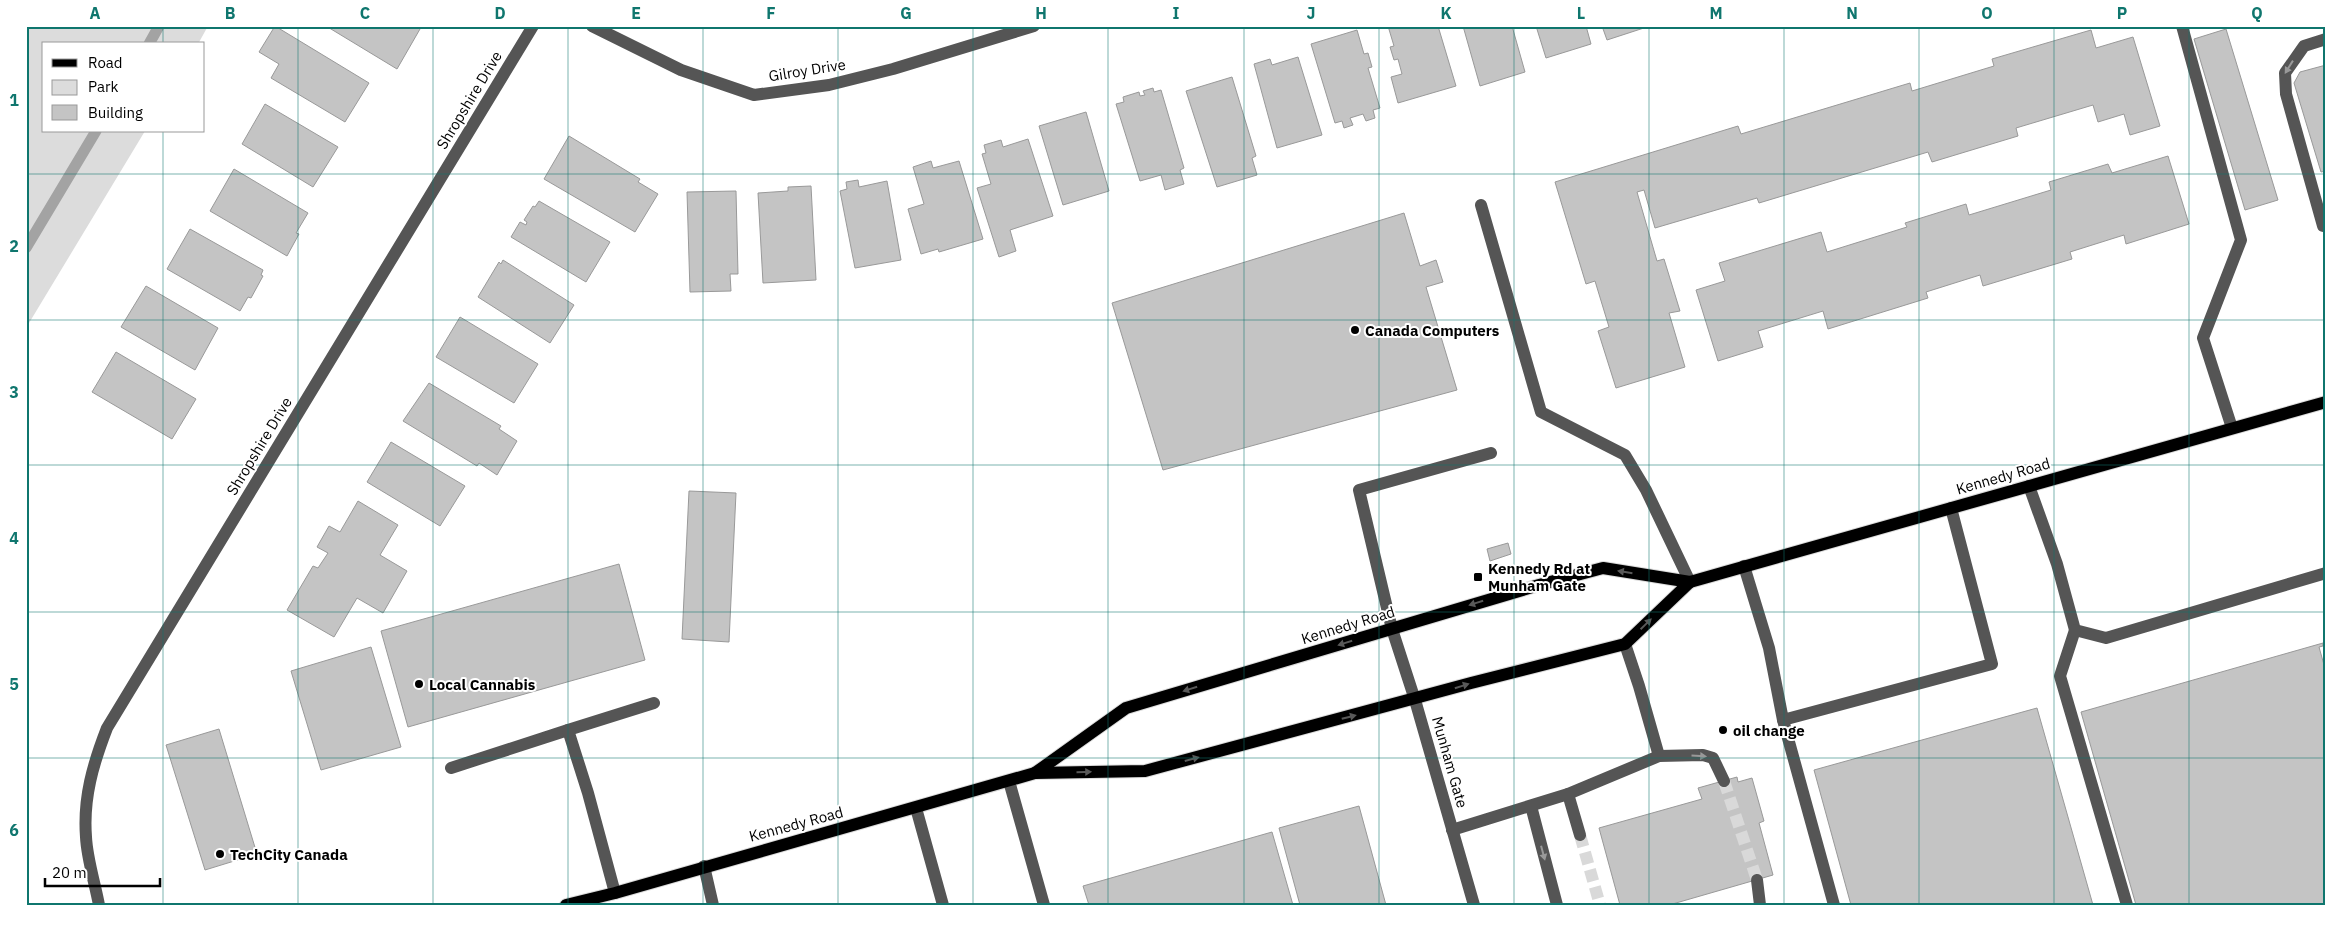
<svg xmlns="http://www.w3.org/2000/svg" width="2352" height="931" font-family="'IBM Plex Sans',sans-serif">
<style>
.green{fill:#dcdcdc}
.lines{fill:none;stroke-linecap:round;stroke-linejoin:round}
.stream{stroke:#a3a3a3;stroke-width:11}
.building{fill:#c4c4c4;stroke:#999}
.minor-tunnel{stroke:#d9d9d9;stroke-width:12;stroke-dasharray:12 6;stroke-linecap:butt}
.major-casing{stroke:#dbdbdb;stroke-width:14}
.minor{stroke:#555;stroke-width:12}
.major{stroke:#000;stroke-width:12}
.oneway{fill:#999}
.oneway2{fill:#595959}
.grid{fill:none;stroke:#0f766e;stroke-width:1;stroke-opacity:0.55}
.poi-dot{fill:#000;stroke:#fff;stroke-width:2}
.labels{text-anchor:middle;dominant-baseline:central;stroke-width:4;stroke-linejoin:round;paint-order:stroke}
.street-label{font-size:15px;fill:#000;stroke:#fff}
.poi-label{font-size:15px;font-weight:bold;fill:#000;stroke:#fff;text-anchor:start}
.neatline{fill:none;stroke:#0f766e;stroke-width:2}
.grid-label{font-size:16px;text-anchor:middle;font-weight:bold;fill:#0f766e}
</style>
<rect width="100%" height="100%" fill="#fff"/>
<path class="green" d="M26 26H208L198 44H44V131H145L26 328Z"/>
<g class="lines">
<g class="stream">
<path d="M149 44 159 26"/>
<path d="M26 248 96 131"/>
</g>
</g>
<g class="building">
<path d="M275 26 369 83 345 122 271 78 279 64 259 52Z"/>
<path d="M326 26H416L420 29 397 69Z"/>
<path d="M1388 26H1438L1456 86 1398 103 1391 77 1402 74 1398 59 1394 60 1390 47 1394 46Z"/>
<path d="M1463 26H1512L1525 72 1480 86Z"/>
<path d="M1536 26H1586L1591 44 1546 58Z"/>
<path d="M1602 26H1650L1607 40Z"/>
<path d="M2226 29 2278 200 2245 210 2194 39Z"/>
<path d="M1357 30 1364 54 1368 53 1372 67 1368 68 1380 108 1373 110 1375 118 1366 121 1363 114 1350 118 1353 125 1344 128 1342 121 1335 123 1311 44Z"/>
<path d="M2091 30 2096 48 2133 37 2160 126 2130 135 2124 114 2098 122 2093 105 2016 128 2018 136 1932 162 1928 152 1759 203 1757 198 1655 228 1644 190 1637 192 1657 261 1664 259 1680 311 1669 313 1685 367 1616 388 1598 331 1609 327 1595 281 1586 284 1555 182 1738 126 1741 134 1910 83 1912 91 1994 66 1992 59Z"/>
<path d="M1298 57 1322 135 1277 148 1254 64 1270 59 1272 65Z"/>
<path d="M2326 65V171L2321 172 2294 83 2300 72Z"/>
<path d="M1232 77 1256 156 1252 158 1257 175 1217 187 1186 91Z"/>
<path d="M1153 88 1154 92 1161 90 1184 168 1180 170 1184 184 1165 190 1161 175 1140 181 1116 104 1124 102 1123 97 1139 92 1140 96 1145 95 1143 91Z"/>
<path d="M265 104 338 147 313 187 242 144Z"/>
<path d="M1086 112 1109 191 1063 205 1039 126Z"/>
<path d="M569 136 640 179 638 182 658 194 635 232 544 179Z"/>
<path d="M1028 139 1053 216 1010 230 1016 251 999 257 977 188 991 184 982 154 986 153 984 145 1001 140 1003 147Z"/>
<path d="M2168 156 2189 224 2126 244 2124 235 2070 252 2072 259 1983 286 1980 275 1926 292 1928 298 1828 329 1823 311 1758 331 1763 347 1718 361 1696 290 1725 281 1719 263 1821 232 1827 252 1907 227 1905 223 1966 204 1969 215 2051 190 2049 182 2108 164 2112 173Z"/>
<path d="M931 161 933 168 959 161 983 239 939 252 938 249 921 254 908 209 924 204 913 167Z"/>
<path d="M234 169 308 213 296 233 299 234 287 256 210 211Z"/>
<path d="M858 180 859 187 887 181 901 260 855 268 840 191 847 189 846 182Z"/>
<path d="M811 186 816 280 763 283 758 193 788 191V187Z"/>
<path d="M736 191 738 274H730L731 291 690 292 687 192Z"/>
<path d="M539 201 610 242 586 282 511 237 520 222 526 225 527 222 524 220 533 206 535 207Z"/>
<path d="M1404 213 1420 266 1436 260 1443 282 1426 287 1457 390 1163 470 1112 303Z"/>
<path d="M190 229 263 270 261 275 263 276 251 298 248 297 240 311 167 269Z"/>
<path d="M503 260 574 305 550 343 478 297 499 262 501 264Z"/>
<path d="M146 286 218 328 195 370 121 327Z"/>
<path d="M460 317 538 364 514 403 436 357Z"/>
<path d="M116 352 196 399 172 439 92 392Z"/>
<path d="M429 383 501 426 499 429 517 441 497 475 479 463 477 466 403 421Z"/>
<path d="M391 442 465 486 440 526 367 482Z"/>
<path d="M689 491 736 493 729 642 682 639Z"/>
<path d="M358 501 398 525 380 555 407 571 383 613 357 598 334 637 287 610 313 566 318 568 328 553 317 547 329 526 340 532Z"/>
<path d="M1508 543 1511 554 1490 561 1487 549Z"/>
<path d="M619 564 645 660 408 727 381 631Z"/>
<path d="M2323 643V646L2319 647 2326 672V905H2136L2081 712Z"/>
<path d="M371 647 401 747 321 770 291 671Z"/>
<path d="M2037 708 2093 905H1851L1814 770Z"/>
<path d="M219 729 257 854 205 870 166 745Z"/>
<path d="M1737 777 1738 782 1752 778 1764 821 1759 823 1773 875 1669 905H1620L1599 828 1702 799 1698 788Z"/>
<path d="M1359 806 1386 905H1300L1279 828Z"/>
<path d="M1272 832 1293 905H1089L1083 886Z"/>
</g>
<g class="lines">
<g class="minor-tunnel">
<path d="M1724 781 1757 880"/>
<path d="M1580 835 1600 905"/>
</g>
<g class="major-casing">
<g id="major">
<path d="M1035 773 1126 708 1539 585 1603 568 1690 582 2326 402"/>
<path d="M566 905 615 893 1035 773 1145 771 1471 683 1625 644 1690 582"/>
</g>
</g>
<g class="minor">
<path d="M592 26 681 70 754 95 829 85 893 69 1034 26"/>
<path d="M2182 26 2241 240 2203 338 2232 428"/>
<path d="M2326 39 2304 46 2285 73 2286 94 2323 226H2326"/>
<path d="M1481 205 1541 412 1625 455 1646 490 1690 582"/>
<path d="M2029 486 2057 564 2075 630 2106 638 2326 573"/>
<path d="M1744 566 1769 648 1783 720 1992 664 1951 508"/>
<path d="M2075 630 2060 676 2127 905"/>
<path d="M1625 644 1639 686 1659 756"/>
<path d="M1783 720 1834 905"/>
<path d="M451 768 568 730"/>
<path d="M1009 781 1044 905"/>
<path d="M1568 794 1580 835"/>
<path d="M1531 806 1557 905"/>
<path d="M916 808 943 905"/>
<path d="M1452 830 1568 794 1659 756 1703 755 1713 758 1724 781"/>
<path d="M704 866 713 905"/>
<path d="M1757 880 1760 905"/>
<path d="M615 893 588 793 568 730 654 703"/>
<path d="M99 905C95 883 87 859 86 837 83 798 93 764 107 728L533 26"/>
<path d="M1474 905 1415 700 1392 629 1359 490 1491 453"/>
</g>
<use href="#major" class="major"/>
</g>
<defs><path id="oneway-solid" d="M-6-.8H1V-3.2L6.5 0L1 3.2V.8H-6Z" transform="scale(1.25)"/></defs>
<g class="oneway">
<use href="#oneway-solid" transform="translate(2289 67) rotate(122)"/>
<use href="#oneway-solid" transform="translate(1699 756) rotate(3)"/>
<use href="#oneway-solid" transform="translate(1543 853) rotate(75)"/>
</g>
<g class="oneway2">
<use href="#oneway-solid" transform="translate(1625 572) rotate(-171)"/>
<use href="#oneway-solid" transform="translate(1476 603) rotate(163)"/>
<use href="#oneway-solid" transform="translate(1646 624) rotate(-44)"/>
<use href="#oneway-solid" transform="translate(1345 643) rotate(163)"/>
<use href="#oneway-solid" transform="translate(1462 686) rotate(-17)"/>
<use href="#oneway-solid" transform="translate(1190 689) rotate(163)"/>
<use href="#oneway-solid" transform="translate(1349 717) rotate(-14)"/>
<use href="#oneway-solid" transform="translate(1192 759) rotate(-15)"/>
<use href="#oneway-solid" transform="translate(1084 772) rotate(-1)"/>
</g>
<path class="grid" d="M163 26V44M298 26V905M433 26V905M568 26V905M703 26V905M838 26V905M973 26V905M1108 26V905M1244 26V905M1379 26V905M1514 26V905M1649 26V905M1784 26V905M1919 26V905M2054 26V905M2189 26V905M163 131V905M26 174H2326M26 320H2326M26 465H2326M26 612H2326M26 758H2326"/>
<g class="poi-dot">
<circle cx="1355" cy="330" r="5"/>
<rect x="1473" y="572" width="10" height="10" rx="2.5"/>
<circle cx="419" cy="684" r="5"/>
<circle cx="1723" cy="730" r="5"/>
<circle cx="220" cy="854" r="5"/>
</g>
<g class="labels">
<g class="street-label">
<text transform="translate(807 70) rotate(-9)">Gilroy Drive</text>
<text transform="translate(469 100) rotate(-59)">Shropshire Drive</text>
<text transform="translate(259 446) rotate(-59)">Shropshire Drive</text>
<text transform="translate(2003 476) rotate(-16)">Kennedy Road</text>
<text transform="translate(1348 625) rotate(-17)">Kennedy Road</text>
<text transform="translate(1450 762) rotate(74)">Munham Gate</text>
<text transform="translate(796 824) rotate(-15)">Kennedy Road</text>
</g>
<g class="poi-label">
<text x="1365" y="330">Canada Computers</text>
<text x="1488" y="568">Kennedy Rd at<tspan x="1488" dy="17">Munham Gate</tspan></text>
<text x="429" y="684">Local Cannabis</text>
<text x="1733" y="730">oil change</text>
<text x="230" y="854">TechCity Canada</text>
</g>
</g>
<rect width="2352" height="931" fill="none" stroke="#ffffff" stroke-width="55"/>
<rect x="42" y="42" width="162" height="90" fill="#ffffff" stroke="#999999"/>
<rect x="52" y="59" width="25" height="8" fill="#000000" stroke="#999999"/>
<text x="88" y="68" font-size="15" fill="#000000">Road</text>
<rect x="52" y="80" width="25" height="15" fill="#dcdcdc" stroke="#999999"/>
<text x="88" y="92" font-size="15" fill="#000000">Park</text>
<rect x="52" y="105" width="25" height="15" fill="#c4c4c4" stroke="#999999"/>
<text x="88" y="118" font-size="15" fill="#000000">Building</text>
<path d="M45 878v8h115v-8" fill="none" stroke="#000000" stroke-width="2.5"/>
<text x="52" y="878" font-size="15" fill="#000000" stroke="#ffffff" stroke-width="4" paint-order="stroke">20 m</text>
<rect x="28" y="28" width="2296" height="876" class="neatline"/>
<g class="grid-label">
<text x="95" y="19">A</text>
<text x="230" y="19">B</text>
<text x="365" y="19">C</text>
<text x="500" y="19">D</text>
<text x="636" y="19">E</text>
<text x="771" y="19">F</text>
<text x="906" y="19">G</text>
<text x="1041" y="19">H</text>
<text x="1176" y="19">I</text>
<text x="1311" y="19">J</text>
<text x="1446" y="19">K</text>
<text x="1581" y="19">L</text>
<text x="1716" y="19">M</text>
<text x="1852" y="19">N</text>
<text x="1987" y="19">O</text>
<text x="2122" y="19">P</text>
<text x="2257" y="19">Q</text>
<text x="14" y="106">1</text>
<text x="14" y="252">2</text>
<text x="14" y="398">3</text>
<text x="14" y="544">4</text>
<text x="14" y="690">5</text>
<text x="14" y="836">6</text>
</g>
</svg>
